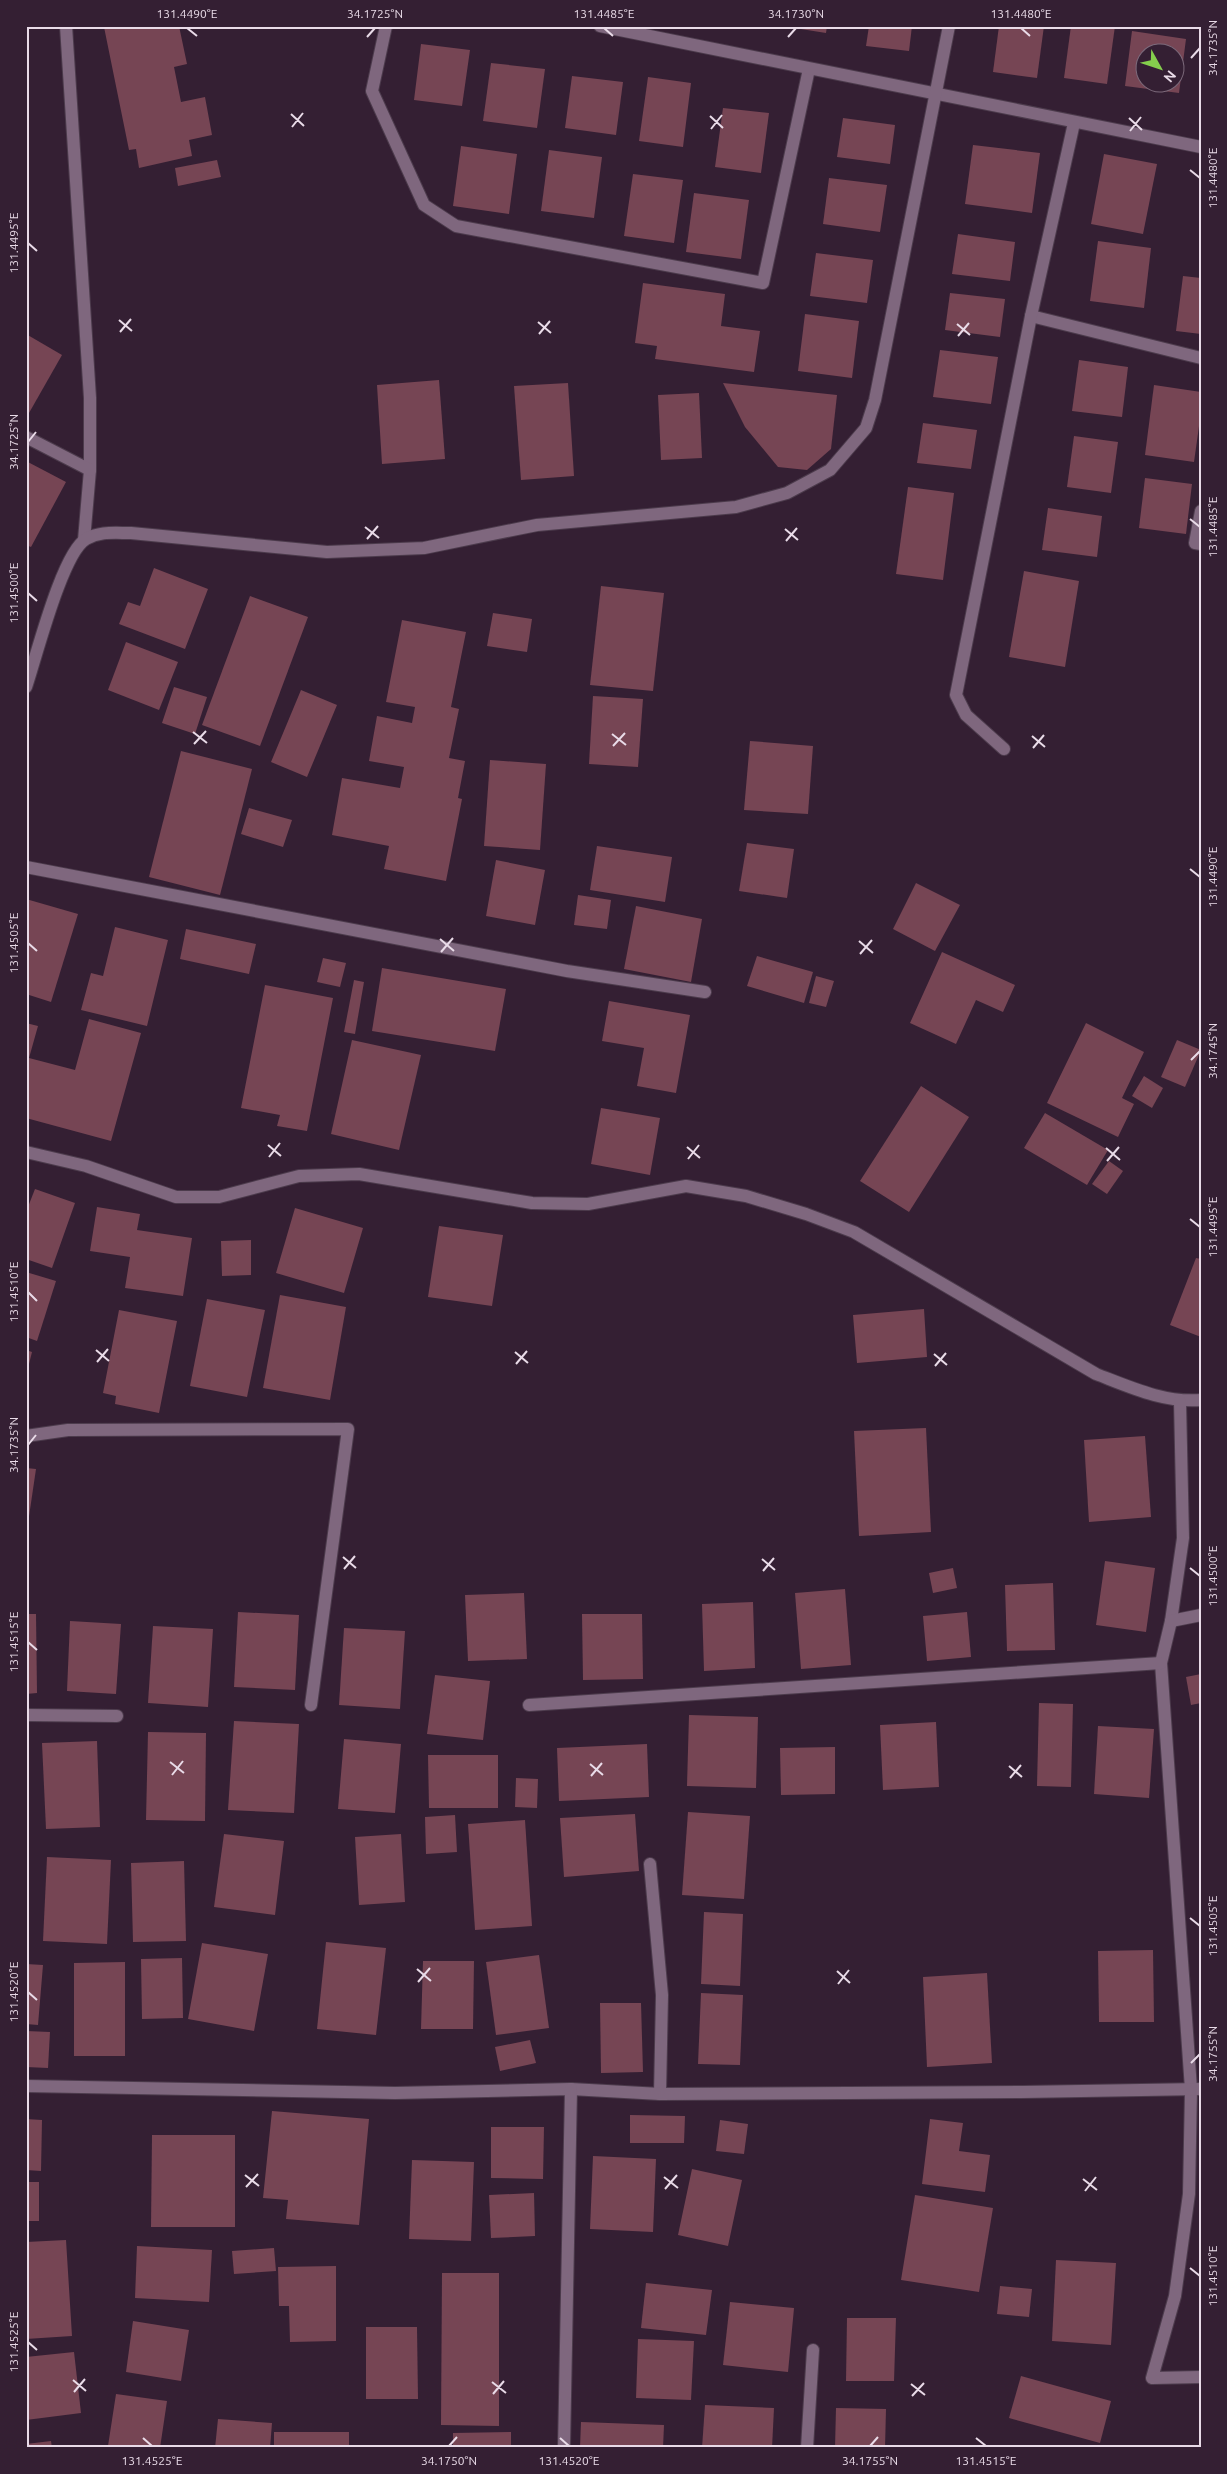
<svg xmlns="http://www.w3.org/2000/svg" width="1227" height="2474" font-family="Ubuntu,sans-serif">
<style>
.building{fill:#764554;fill-rule:evenodd}
.lines{fill:none;stroke-linecap:round;stroke-linejoin:round}
.minor-casing{stroke:#4c3b4c;stroke-width:14}
.minor{stroke:#7f677e;stroke-width:12}
.ticks{fill:none;stroke:#e9dbe8;stroke-width:2}
.neatline{fill:none;stroke:#e9dbe8;stroke-width:2}
.ticks-label{font-size:12px;text-anchor:middle;fill:#e9dbe8}
</style>
<rect width="100%" height="100%" fill="#341f33"/>
<g class="building">
<path d="M94 26H179L187 64 174 67 181 102 205 97 212 135 189 140 192 156 139 168 136 149 129 150 104 27 94 29Z"/>
<path d="M782 26H827L826 33Z"/>
<path d="M869 26H912L909 51 866 46Z"/>
<path d="M999 26H1044L1037 78 993 72Z"/>
<path d="M1071 26H1115L1107 84 1064 78Z"/>
<path d="M1132 31 1186 39 1179 93 1125 86ZM1144 52H1174V82H1144Z"/>
<path d="M421 44 470 50 462 106 414 100Z"/>
<path d="M491 63 545 69 537 128 483 121Z"/>
<path d="M572 76 623 82 616 135 565 128Z"/>
<path d="M648 77 691 83 683 147 639 141Z"/>
<path d="M723 108 769 113 761 173 715 167Z"/>
<path d="M843 118 895 125 890 164 837 157Z"/>
<path d="M973 145 1040 153 1032 213 965 204Z"/>
<path d="M461 146 517 154 509 214 453 206Z"/>
<path d="M549 150 602 157 594 218 541 211Z"/>
<path d="M1104 154 1157 164 1143 234 1091 224Z"/>
<path d="M217 160 221 177 178 186 175 168Z"/>
<path d="M633 174 683 180 674 243 624 236Z"/>
<path d="M829 178 887 185 880 232 823 224Z"/>
<path d="M694 193 749 200 741 259 686 252Z"/>
<path d="M958 234 1015 242 1010 281 952 274Z"/>
<path d="M1098 241 1151 248 1144 308 1090 301Z"/>
<path d="M816 253 873 260 867 303 810 296Z"/>
<path d="M1183 276 1201 278V334L1176 331Z"/>
<path d="M643 283 725 294 721 326 760 331 754 372 655 359 657 346 635 343Z"/>
<path d="M950 293 1005 299 1000 337 945 330Z"/>
<path d="M805 314 859 321 852 378 798 371Z"/>
<path d="M26 334 62 355 29 413 26 412Z"/>
<path d="M940 350 998 357 991 404 933 397Z"/>
<path d="M1079 360 1128 367 1122 417 1072 411Z"/>
<path d="M439 380 445 459 382 464 377 385Z"/>
<path d="M568 383 574 476 521 480 514 386Z"/>
<path d="M723 383 837 395 831 449 807 470 778 467 745 427Z"/>
<path d="M1154 385 1201 392V412L1194 462 1145 455Z"/>
<path d="M699 393 702 458 661 460 658 395Z"/>
<path d="M923 423 977 430 971 469 917 463Z"/>
<path d="M1074 436 1118 442 1111 493 1067 487Z"/>
<path d="M26 461 66 482 31 547 26 545Z"/>
<path d="M1145 478 1192 484 1186 534 1139 528Z"/>
<path d="M908 487 954 493 943 580 896 574Z"/>
<path d="M1048 508 1102 516 1097 557 1042 550Z"/>
<path d="M154 568 208 589 185 649 119 624 128 602 140 606Z"/>
<path d="M1024 571 1079 581 1065 667 1009 657Z"/>
<path d="M601 586 664 593 653 691 590 685Z"/>
<path d="M250 596 308 617 260 746 202 725Z"/>
<path d="M493 613 532 619 527 652 487 646Z"/>
<path d="M402 620 466 632 451 707 459 709 449 758 465 761 458 798 462 799 446 881 384 869 389 846 332 835 342 778 400 788 404 767 369 761 377 716 412 723 415 707 386 702Z"/>
<path d="M126 642 178 662 159 710 108 690Z"/>
<path d="M174 687 207 697 195 734 162 723Z"/>
<path d="M301 690 337 705 307 777 271 762Z"/>
<path d="M593 696 643 699 638 767 589 764Z"/>
<path d="M750 741 813 746 808 814 744 810Z"/>
<path d="M181 751 252 769 220 895 149 877Z"/>
<path d="M490 760 546 764 540 850 484 846Z"/>
<path d="M249 808 292 820 283 847 241 834Z"/>
<path d="M747 843 794 849 787 898 739 891Z"/>
<path d="M597 846 672 857 665 902 590 890Z"/>
<path d="M496 860 545 870 535 925 486 916Z"/>
<path d="M916 883 960 905 935 951 893 929Z"/>
<path d="M578 895 611 900 607 929 574 925Z"/>
<path d="M26 899 78 914 51 1002 26 994Z"/>
<path d="M636 906 702 919 691 982 624 969Z"/>
<path d="M115 927 168 940 147 1026 81 1010 91 973 103 976Z"/>
<path d="M186 929 256 944 249 974 180 959Z"/>
<path d="M942 952 1015 985 1003 1012 976 1000 956 1044 910 1023Z"/>
<path d="M757 956 813 972 804 1003 747 986Z"/>
<path d="M323 958 346 963 340 987 317 982Z"/>
<path d="M382 968 506 989 495 1051 372 1031Z"/>
<path d="M816 976 834 981 826 1007 809 1003Z"/>
<path d="M354 980 364 982 355 1034 344 1032Z"/>
<path d="M265 985 333 998 307 1131 277 1126 280 1115 241 1108Z"/>
<path d="M609 1001 690 1015 676 1093 637 1086 644 1048 602 1041Z"/>
<path d="M89 1019 141 1033 111 1141 26 1118V1023L38 1026 29 1058 75 1070Z"/>
<path d="M1086 1023 1144 1052 1122 1098 1134 1104 1118 1137 1047 1103Z"/>
<path d="M352 1040 421 1055 399 1150 331 1134Z"/>
<path d="M1177 1040 1201 1050 1185 1087 1161 1077Z"/>
<path d="M1144 1076 1163 1088 1152 1108 1132 1096Z"/>
<path d="M921 1086 969 1117 909 1212 860 1181Z"/>
<path d="M601 1108 660 1118 650 1175 591 1164Z"/>
<path d="M1045 1113 1108 1150 1087 1185 1024 1148Z"/>
<path d="M1109 1161 1123 1171 1107 1194 1092 1184Z"/>
<path d="M35 1189 75 1203 52 1268 26 1259V1212Z"/>
<path d="M97 1207 140 1214 137 1230 192 1238 183 1296 125 1288 130 1257 90 1251Z"/>
<path d="M295 1208 363 1228 344 1293 276 1273Z"/>
<path d="M439 1226 503 1235 492 1306 428 1297Z"/>
<path d="M251 1240V1275L222 1276 221 1241Z"/>
<path d="M1196 1258 1201 1259V1337L1170 1325Z"/>
<path d="M26 1272 56 1281 37 1341 26 1337Z"/>
<path d="M280 1295 346 1307 330 1400 263 1388Z"/>
<path d="M207 1299 265 1310 247 1397 190 1386Z"/>
<path d="M924 1309 927 1357 857 1363 853 1315Z"/>
<path d="M119 1310 177 1321 159 1413 115 1404 116 1396 103 1393Z"/>
<path d="M26 1350 32 1352 27 1372H26Z"/>
<path d="M926 1428 931 1532 859 1536 854 1431Z"/>
<path d="M1145 1436 1151 1517 1089 1522 1084 1440Z"/>
<path d="M26 1468 36 1469 27 1530H26Z"/>
<path d="M1105 1561 1155 1568 1146 1632 1096 1625Z"/>
<path d="M953 1568 957 1588 933 1593 929 1573Z"/>
<path d="M1053 1583 1055 1650 1007 1651 1005 1585Z"/>
<path d="M845 1589 851 1665 801 1669 795 1593Z"/>
<path d="M524 1593 527 1659 468 1661 465 1595Z"/>
<path d="M753 1602 755 1668 704 1671 702 1604Z"/>
<path d="M238 1612 299 1615 295 1690 234 1687Z"/>
<path d="M967 1612 971 1657 927 1661 923 1616Z"/>
<path d="M26 1614H36L37 1693 26 1694Z"/>
<path d="M582 1614H642L643 1679 583 1680Z"/>
<path d="M70 1621 121 1624 116 1694 67 1691Z"/>
<path d="M153 1626 213 1629 208 1707 148 1703Z"/>
<path d="M344 1628 405 1631 400 1709 339 1705Z"/>
<path d="M1201 1674V1703L1191 1705 1186 1677Z"/>
<path d="M435 1675 490 1681 483 1740 427 1734Z"/>
<path d="M1039 1703 1073 1704 1071 1787 1037 1786Z"/>
<path d="M689 1715 758 1717 756 1788 687 1786Z"/>
<path d="M234 1721 299 1724 294 1813 228 1810Z"/>
<path d="M936 1722 939 1787 883 1790 880 1725Z"/>
<path d="M1098 1726 1154 1729 1149 1798 1094 1794Z"/>
<path d="M148 1732 206 1733 205 1821 146 1820Z"/>
<path d="M344 1739 401 1744 395 1813 338 1809Z"/>
<path d="M97 1741 100 1827 46 1829 42 1743Z"/>
<path d="M647 1744 649 1797 559 1801 557 1748Z"/>
<path d="M835 1747V1794L781 1795 780 1748Z"/>
<path d="M428 1755H498V1808H429Z"/>
<path d="M516 1778 538 1779 537 1808 515 1807Z"/>
<path d="M688 1812 750 1816 744 1899 682 1895Z"/>
<path d="M635 1814 639 1871 564 1877 560 1818Z"/>
<path d="M455 1815 457 1852 426 1854 425 1817Z"/>
<path d="M525 1820 532 1926 475 1930 468 1824Z"/>
<path d="M224 1834 284 1841 275 1915 214 1907Z"/>
<path d="M401 1834 405 1902 359 1905 355 1837Z"/>
<path d="M47 1857 111 1860 107 1944 43 1941Z"/>
<path d="M184 1861 186 1941 133 1942 131 1863Z"/>
<path d="M704 1912 743 1914 740 1986 701 1984Z"/>
<path d="M326 1942 386 1948 376 2035 317 2029Z"/>
<path d="M202 1943 268 1954 254 2031 188 2019Z"/>
<path d="M1153 1950 1154 2022H1099L1098 1951Z"/>
<path d="M539 1955 549 2028 496 2035 486 1962Z"/>
<path d="M182 1958 183 2018 142 2019 141 1959Z"/>
<path d="M423 1961H474L473 2029H421Z"/>
<path d="M125 1962V2056H74V1963Z"/>
<path d="M26 1964 43 1965 38 2025 26 2024Z"/>
<path d="M987 1973 992 2063 927 2067 923 1977Z"/>
<path d="M701 1993 743 1995 740 2065 698 2064Z"/>
<path d="M600 2003H641L643 2072 601 2073Z"/>
<path d="M26 2031 50 2032 48 2068 26 2067Z"/>
<path d="M530 2040 536 2063 500 2071 495 2047Z"/>
<path d="M272 2111 369 2119 359 2225 286 2219 288 2200 263 2198Z"/>
<path d="M630 2115 685 2116 684 2143H630Z"/>
<path d="M26 2119 42 2120 41 2171 26 2170Z"/>
<path d="M930 2119 963 2123 959 2151 990 2155 985 2192 922 2184Z"/>
<path d="M720 2120 748 2124 744 2154 716 2151Z"/>
<path d="M491 2127H544L543 2179 491 2178Z"/>
<path d="M152 2135H235V2227H151Z"/>
<path d="M593 2156 656 2159 653 2232 590 2229Z"/>
<path d="M412 2160 474 2162 471 2241 409 2239Z"/>
<path d="M692 2169 742 2180 728 2246 678 2235Z"/>
<rect x="26" y="2182" width="13" height="39"/>
<path d="M534 2193 535 2236 491 2238 489 2195Z"/>
<path d="M915 2195 993 2208 979 2292 901 2280Z"/>
<path d="M66 2240 72 2336 26 2339V2242Z"/>
<path d="M137 2246 212 2250 209 2302 135 2298Z"/>
<path d="M274 2248 276 2271 234 2274 232 2251Z"/>
<path d="M1056 2260 1116 2263 1111 2345 1052 2341Z"/>
<path d="M336 2266V2341L290 2342 289 2306H279L278 2267Z"/>
<path d="M442 2273H499V2426L441 2425Z"/>
<path d="M646 2283 712 2290 706 2335 641 2328Z"/>
<path d="M1000 2286 1032 2289 1029 2317 997 2314Z"/>
<path d="M730 2302 794 2308 788 2372 723 2365Z"/>
<path d="M847 2318H896L894 2381H846Z"/>
<path d="M133 2321 189 2330 181 2381 126 2372Z"/>
<path d="M366 2327H417L418 2399H366Z"/>
<path d="M638 2339 694 2341 691 2400 636 2398Z"/>
<path d="M74 2352 81 2413 26 2420V2357Z"/>
<path d="M1021 2376 1111 2401 1100 2443 1009 2418Z"/>
<path d="M116 2394 167 2401 160 2448 108 2446Z"/>
<path d="M705 2405 774 2408 772 2448H702Z"/>
<path d="M836 2408 886 2409 885 2448H835Z"/>
<path d="M218 2419 272 2423 270 2448H215Z"/>
<path d="M581 2422 664 2425 663 2448H580Z"/>
<rect x="274" y="2432" width="75" height="16"/>
<path d="M511 2432V2448H453V2433Z"/>
<path d="M51 2441 52 2448H26V2444Z"/>
</g>
<g class="lines">
<g class="minor-casing">
<g id="minor">
<path d="M66 26 90 398V470L84 540"/>
<path d="M386 26 372 91 424 205 456 226 763 283 809 69"/>
<path d="M600 26 1201 147"/>
<path d="M1031 316 1201 358"/>
<path d="M26 437 90 470"/>
<path d="M1201 511 1195 543 1201 544"/>
<path d="M26 687C36 658 62 553 86 539 100 531 114 533 131 533L327 552 424 548 537 525 736 507 787 493 830 470 866 428 875 400 949 26"/>
<path d="M1004 749 966 715 956 695 1031 316 1074 123"/>
<path d="M26 867 567 971 705 992"/>
<path d="M26 1152 86 1166 176 1197H219L299 1176 359 1174 532 1203 588 1204 686 1186 746 1196 806 1214 854 1232 1096 1374C1130 1387 1164 1403 1201 1400"/>
<path d="M1180 1402 1183 1538 1171 1621 1161 1663 1191 2089 1189 2194 1175 2296 1152 2378 1201 2377"/>
<path d="M26 1436 68 1430 348 1429 311 1705"/>
<path d="M1171 1621 1201 1615"/>
<path d="M529 1705 1161 1663"/>
<path d="M26 1715 117 1716"/>
<path d="M650 1864 662 1995 660 2094"/>
<path d="M26 2086 395 2093 571 2089 660 2094 1022 2092 1201 2089"/>
<path d="M564 2448 571 2089"/>
<path d="M807 2448 813 2350"/>
</g>
</g>
<use href="#minor" class="minor"/>
</g>
<path class="ticks" d="M187 28 197 36M604 28 613 36M1021 28 1030 36M367 37 375 28M788 37 796 28M1191 58 1200 48M291 114 304 126M710 116 723 128M1129 118 1142 130M292 127 303 113M711 129 722 115M1130 131 1141 117M1190 170 1200 178M28 243 37 251M119 320 132 331M538 322 551 333M957 324 970 335M120 332 131 319M539 334 550 321M958 336 969 323M28 442 36 432M1190 519 1200 527M365 527 379 538M785 529 798 540M367 539 378 526M786 541 797 528M28 593 37 601M193 732 207 743M612 734 626 745M1032 736 1045 747M194 744 206 731M613 746 625 733M1033 748 1044 735M1190 869 1200 877M440 939 454 951M859 941 873 953M28 943 37 951M441 952 453 938M860 954 872 940M1191 1060 1200 1051M268 1145 281 1156M687 1147 700 1158M1106 1148 1120 1160M269 1157 280 1143M688 1159 699 1145M1107 1161 1119 1147M1190 1219 1200 1227M28 1292 37 1301M96 1350 109 1361M515 1352 528 1363M934 1354 947 1365M97 1362 108 1349M516 1364 527 1351M935 1366 946 1353M28 1445 36 1435M343 1557 356 1568M762 1559 775 1570M1190 1568 1200 1576M344 1569 355 1556M763 1571 774 1558M28 1642 37 1650M170 1762 184 1773M590 1764 603 1775M1009 1766 1022 1777M172 1775 183 1761M591 1776 602 1763M1010 1778 1021 1765M1190 1918 1200 1926M417 1969 431 1981M837 1971 850 1983M418 1982 430 1968M838 1984 849 1970M28 1992 37 2000M1191 2063 1200 2054M245 2175 259 2186M664 2177 678 2188M1083 2179 1097 2190M246 2187 258 2174M665 2189 677 2175M1085 2191 1096 2177M1190 2268 1200 2276M28 2342 37 2350M73 2380 86 2391M492 2382 506 2393M911 2384 925 2395M74 2392 85 2379M493 2394 504 2381M912 2396 924 2383M143 2438 152 2446M560 2438 569 2446M976 2438 986 2446M449 2446 457 2437M870 2446 878 2437"/>
<rect width="1227" height="2474" fill="none" stroke="#341f33" stroke-width="55"/>
<g transform="translate(1160 68) rotate(130)"><circle r="24" fill="#341f33" stroke="#7c6a7b"/>
<path d="M0-4L9 19L0 12L-9 19Z" fill="#85cf4d"/>
<text y="-8" font-size="14" font-weight="bold" text-anchor="middle" fill="#e9dbe8">N</text>
</g>
<rect x="28" y="28" width="1172" height="2418" class="neatline"/>
<g class="ticks-label">
<text x="187" y="18">131.4490°E</text>
<text x="375" y="18">34.1725°N</text>
<text x="604" y="18">131.4485°E</text>
<text x="796" y="18">34.1730°N</text>
<text x="1021" y="18">131.4480°E</text>
<text transform="translate(1213 48) rotate(-90)" y="4">34.1735°N</text>
<text transform="translate(1213 178) rotate(-90)" y="4">131.4480°E</text>
<text transform="translate(14 243) rotate(-90)" y="4">131.4495°E</text>
<text transform="translate(14 442) rotate(-90)" y="4">34.1725°N</text>
<text transform="translate(1213 527) rotate(-90)" y="4">131.4485°E</text>
<text transform="translate(14 593) rotate(-90)" y="4">131.4500°E</text>
<text transform="translate(1213 877) rotate(-90)" y="4">131.4490°E</text>
<text transform="translate(14 943) rotate(-90)" y="4">131.4505°E</text>
<text transform="translate(1213 1051) rotate(-90)" y="4">34.1745°N</text>
<text transform="translate(1213 1227) rotate(-90)" y="4">131.4495°E</text>
<text transform="translate(14 1292) rotate(-90)" y="4">131.4510°E</text>
<text transform="translate(14 1445) rotate(-90)" y="4">34.1735°N</text>
<text transform="translate(1213 1576) rotate(-90)" y="4">131.4500°E</text>
<text transform="translate(14 1642) rotate(-90)" y="4">131.4515°E</text>
<text transform="translate(1213 1926) rotate(-90)" y="4">131.4505°E</text>
<text transform="translate(14 1992) rotate(-90)" y="4">131.4520°E</text>
<text transform="translate(1213 2054) rotate(-90)" y="4">34.1755°N</text>
<text transform="translate(1213 2276) rotate(-90)" y="4">131.4510°E</text>
<text transform="translate(14 2342) rotate(-90)" y="4">131.4525°E</text>
<text x="152" y="2465">131.4525°E</text>
<text x="449" y="2465">34.1750°N</text>
<text x="569" y="2465">131.4520°E</text>
<text x="870" y="2465">34.1755°N</text>
<text x="986" y="2465">131.4515°E</text>
</g>
</svg>
